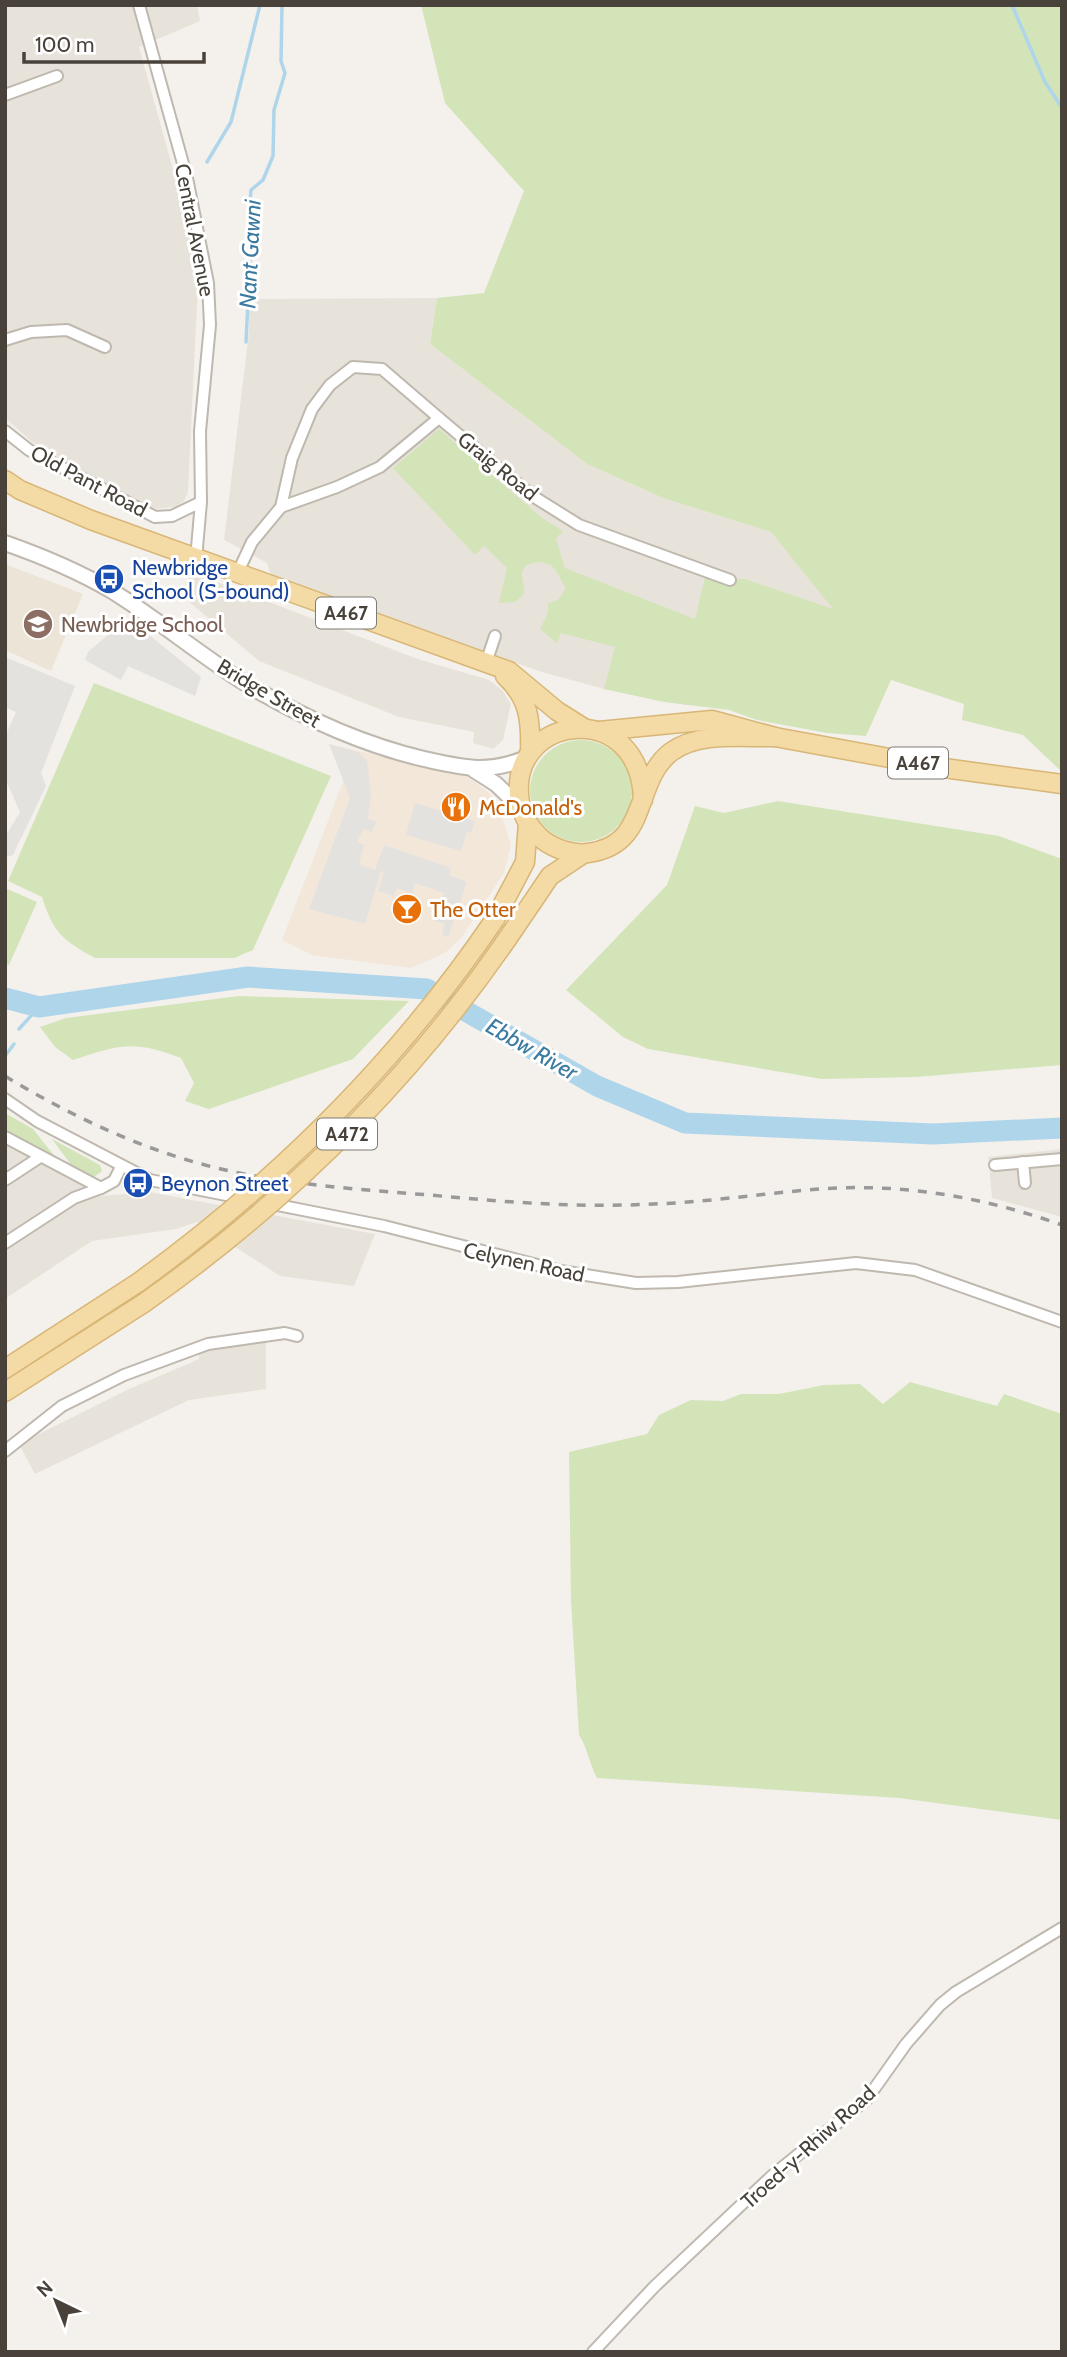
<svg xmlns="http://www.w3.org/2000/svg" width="1067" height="2357" font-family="Cabin,sans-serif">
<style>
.residential{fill:#e8e3da}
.commercial{fill:#f3e7da}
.education{fill:#ece5d7}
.green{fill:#d3e4b9}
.parking{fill:#e4e2df}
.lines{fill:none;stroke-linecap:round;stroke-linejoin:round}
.stream{stroke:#afd5ea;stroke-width:3.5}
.river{stroke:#afd5ea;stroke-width:21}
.minor-casing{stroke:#bfb8af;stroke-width:14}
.tertiary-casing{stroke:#bfb8af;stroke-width:18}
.primary-casing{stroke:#d8b676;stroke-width:21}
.minor{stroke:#fff;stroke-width:10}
.tertiary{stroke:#fff;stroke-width:14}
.primary{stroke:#f4daa5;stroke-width:18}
.rail{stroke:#999;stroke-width:3.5;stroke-dasharray:9 9;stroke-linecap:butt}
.primary-bridge-casing{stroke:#d8b676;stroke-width:21;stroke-linecap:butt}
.primary-bridge{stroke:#f4daa5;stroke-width:18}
.labels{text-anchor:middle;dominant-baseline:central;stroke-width:6;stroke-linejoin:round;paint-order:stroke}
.shield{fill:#fff;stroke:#7f7b75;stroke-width:2}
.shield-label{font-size:19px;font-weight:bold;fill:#48423a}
.street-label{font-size:21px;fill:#48423a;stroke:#fff}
.transit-label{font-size:21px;fill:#164399;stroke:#fff;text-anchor:start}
.education-label{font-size:21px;fill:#785e54;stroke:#fff;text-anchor:start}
.food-label{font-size:21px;fill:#c56008;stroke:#fff;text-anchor:start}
.water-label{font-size:23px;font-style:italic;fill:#3c7ba1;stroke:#fff}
</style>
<rect width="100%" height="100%" fill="#f4f1ec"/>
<g class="residential">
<path d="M5 5H197L200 21 139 47 199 263 188 492 184 501 176 507 152 509 32 442 5 418Z"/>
<path d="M437 298 430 344 587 464 663 498 771 532 835 610 691 688 686 705 604 689 542 672 367 611 271 576 267 563 224 540 249 332V299Z"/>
<path d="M191 572 418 659 489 680 502 690 511 704 503 740 493 749 473 743 474 732 399 717 259 661 181 595Z"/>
<path d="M5 1143 101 1196 149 1192 375 1234 354 1286 280 1276 197 1222 176 1229 92 1241 5 1299Z"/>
<path d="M1062 1149V1217L992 1198 988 1157Z"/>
<path d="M266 1339V1389L189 1400 35 1474 19 1444 129 1389 199 1359V1350Z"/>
</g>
<path class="commercial" d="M329 744 467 776 489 793 499 807 511 845 504 873 462 937 445 953 411 968 311 955 282 940 344 779Z"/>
<path class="education" d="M5 564 83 594 51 671 5 650Z"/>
<g class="green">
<path d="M421 5H1062V772L1023 735 962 720 964 704 891 680 866 736 827 733 757 720 729 710 664 702 604 689 615 647 561 633 557 643 540 629 548 613V604L559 599 566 588C561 582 559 574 554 568 547 560 527 560 523 570 520 576 525 586 524 593L516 602 499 603 507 568 484 546 475 555 393 468 439 429 541 517 563 531 556 539 565 568 695 619 705 578 745 579 833 609 771 532 663 498 587 464 430 344 437 298 484 293 524 191 445 103Z"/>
<path d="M94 683 331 776 253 950 234 958H95C62 940 53 932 42 897L8 881Z"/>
<circle cx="581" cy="791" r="51"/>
<path d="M778 801 999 836 1062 859V1065L916 1077 822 1079 648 1049 623 1037 566 990 667 885 695 806 724 813Z"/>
<path d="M5 888 37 902 9 965 5 963Z"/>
<path d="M239 996 409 1001 353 1059 209 1109 185 1101 194 1083 181 1058C134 1040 120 1044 73 1060L55 1047 40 1027 66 1018Z"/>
<path d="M5 1113 33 1129 60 1163 5 1131Z"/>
<path d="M52 1139 100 1165 102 1171 94 1177 74 1169Z"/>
<path d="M910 1382 997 1406 1004 1394 1062 1414V1820L899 1798 597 1778C589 1763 588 1749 579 1735L571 1600 569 1452 647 1434 659 1415 691 1400 723 1401 741 1394H779L824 1385 860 1384 883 1404Z"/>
</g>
<g class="parking">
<path d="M128 618 201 677 195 696 128 666 121 680 85 660 88 652Z"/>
<path d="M5 657 75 686 41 773 46 786 13 855 5 857V837L20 812 5 778V737L16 712 5 707Z"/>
<path d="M329 744 358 752 367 760 371 793 368 819 376 822 372 832 363 829 357 842 364 845 359 864 375 870 384 845 451 868 449 875 467 882 448 937 442 935 445 924 435 921 444 893 415 883 412 894 397 888 394 896 378 891 384 872 381 871 365 924 309 909 350 798Z"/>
<path d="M415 803 475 821 471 833 467 832 461 851 406 835Z"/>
</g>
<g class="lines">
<g class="stream">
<path d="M1012 5 1045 82 1062 108"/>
<path d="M207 162 231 122 260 5"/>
<path d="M246 342 250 261 247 233 251 190 263 180 273 156 274 110 285 73 281 61 282 5"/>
<path d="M19 1029 39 1007"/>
<path d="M5 1056 14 1044"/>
</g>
<path class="river" d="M5 998 39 1007 248 977 427 989 597 1086 685 1123 933 1134 1062 1128"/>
<g class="minor-casing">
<g id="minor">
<path d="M139 5 187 178 208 283 210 325 200 431 201 502"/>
<path d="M5 95 57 76"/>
<path d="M5 340 31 332 67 330 105 347"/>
<path d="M5 431 29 450 155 517 172 516 201 502 196 559"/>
<path d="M281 507 337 487 380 467 439 418 531 495 579 525 730 580"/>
<path d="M237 574 252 542 281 507 292 458 312 409 330 385 353 367 382 369 439 418"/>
<path d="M486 663 495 636"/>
<path d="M5 1099 37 1121 150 1180 384 1226 561 1271 636 1283 678 1282 856 1263 915 1270 1062 1322"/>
<path d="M5 1137 101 1188 114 1181 121 1167"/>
<path d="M1023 1162 1025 1183"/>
<path d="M995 1165 1062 1159"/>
<path d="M5 1180 40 1157"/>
<path d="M5 1243 74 1198 101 1188"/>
<path d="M5 1451 62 1406 124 1375 208 1344 285 1333 297 1336"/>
<path d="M593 2352 654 2287 773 2175 867 2099 906 2044 940 2005 956 1992 1062 1928"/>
</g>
</g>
<g class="tertiary-casing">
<g id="tertiary">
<path d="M5 543C42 556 78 571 112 591 159 620 201 656 248 685 304 718 360 744 424 759 465 768 486 774 527 758"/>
<path d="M474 770 496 784 521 808"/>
</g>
</g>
<g class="primary-casing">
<g id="primary">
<path d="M5 480 20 490 91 520 509 671 557 711 584 728"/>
<path d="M505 676C530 699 531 722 530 753"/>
<path d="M599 731 712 720 775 737 944 768 1062 784"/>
<path d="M643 800C641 699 513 713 519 794 520 812 529 828 543 840 555 849 573 855 588 853 651 845 632 782 671 752 699 731 742 738 775 737"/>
<path d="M495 919 525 862 528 823"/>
<path d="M514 929 550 876 583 854"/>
<path d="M5 1369 139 1282"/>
<path d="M5 1392 144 1303"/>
</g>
</g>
<use href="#minor" class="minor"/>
<use href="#tertiary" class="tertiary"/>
<use href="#primary" class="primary"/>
<path class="rail" d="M5 1076C74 1118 151 1154 230 1171 296 1185 363 1190 430 1195 504 1202 578 1208 653 1204 715 1202 776 1191 837 1188 915 1185 989 1199 1062 1225"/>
<g class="primary-bridge-casing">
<g id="primary-bridge">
<path d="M139 1282C278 1181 398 1062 495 919"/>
<path d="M144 1303C290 1200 414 1077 514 929"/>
</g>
</g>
<use href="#primary-bridge" class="primary-bridge"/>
</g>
<defs>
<g id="bus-disc" transform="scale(1.575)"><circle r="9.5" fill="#1a4fb4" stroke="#fff"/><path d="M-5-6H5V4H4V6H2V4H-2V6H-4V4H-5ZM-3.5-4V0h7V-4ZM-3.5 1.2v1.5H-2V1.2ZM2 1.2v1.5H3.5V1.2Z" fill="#fff"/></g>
<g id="school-disc" transform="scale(1.575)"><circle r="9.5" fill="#8d6e63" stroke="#fff"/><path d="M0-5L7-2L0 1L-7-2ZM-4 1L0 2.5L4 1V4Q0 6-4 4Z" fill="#fff"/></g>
<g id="restaurant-disc" transform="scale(1.575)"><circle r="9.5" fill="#e8710a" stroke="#fff"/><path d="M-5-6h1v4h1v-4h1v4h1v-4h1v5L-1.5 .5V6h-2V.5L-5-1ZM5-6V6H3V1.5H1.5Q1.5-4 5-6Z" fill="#fff"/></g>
<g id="bar-disc" transform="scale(1.575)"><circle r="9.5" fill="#e8710a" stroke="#fff"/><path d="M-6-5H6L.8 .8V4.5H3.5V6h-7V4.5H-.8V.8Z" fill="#fff"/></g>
</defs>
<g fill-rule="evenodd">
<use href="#bus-disc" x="109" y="579"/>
<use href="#school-disc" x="38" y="624"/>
<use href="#restaurant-disc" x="456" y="807"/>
<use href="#bar-disc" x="407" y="909"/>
<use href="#bus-disc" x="138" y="1183"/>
</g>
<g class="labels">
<g class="shield">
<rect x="316" y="597.5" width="60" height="31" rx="5"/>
<rect x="888" y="747.5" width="60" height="31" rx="5"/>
<rect x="317" y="1118.5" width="60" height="31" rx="5"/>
</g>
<g class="shield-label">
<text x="346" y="613">A467</text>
<text x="918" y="763">A467</text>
<text x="347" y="1134">A472</text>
</g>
<g class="street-label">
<text transform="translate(195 230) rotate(79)">Central Avenue</text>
<text transform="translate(498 466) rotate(39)">Graig Road</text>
<text transform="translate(89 481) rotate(28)">Old Pant Road</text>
<text transform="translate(269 693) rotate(30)">Bridge Street</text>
<text transform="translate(524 1262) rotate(12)">Celynen Road</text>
<text transform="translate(808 2147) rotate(-42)">Troed-y-Rhiw Road</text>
</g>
<g class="transit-label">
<text x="132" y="567">Newbridge<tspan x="132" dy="24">School (S-bound)</tspan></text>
<text x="161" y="1183">Beynon Street</text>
</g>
<g class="education-label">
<text x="61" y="624">Newbridge School</text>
</g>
<g class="food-label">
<text x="479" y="807">McDonald's</text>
<text x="430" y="909">The Otter</text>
</g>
<g class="water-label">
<text transform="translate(250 254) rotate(-87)">Nant Gawni</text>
<text transform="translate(532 1049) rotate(30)">Ebbw River</text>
</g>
</g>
<rect width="1067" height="2357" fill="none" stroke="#48423a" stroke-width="14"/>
<g transform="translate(56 2301) rotate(317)" stroke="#ffffff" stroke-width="5" paint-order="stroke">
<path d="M0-5L12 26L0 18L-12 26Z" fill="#48423a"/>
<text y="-10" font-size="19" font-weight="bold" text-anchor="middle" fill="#48423a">N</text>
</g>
<path d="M24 52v10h180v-10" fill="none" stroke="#48423a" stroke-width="3.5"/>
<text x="35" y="52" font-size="21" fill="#48423a" stroke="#ffffff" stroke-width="5" paint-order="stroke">100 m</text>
</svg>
